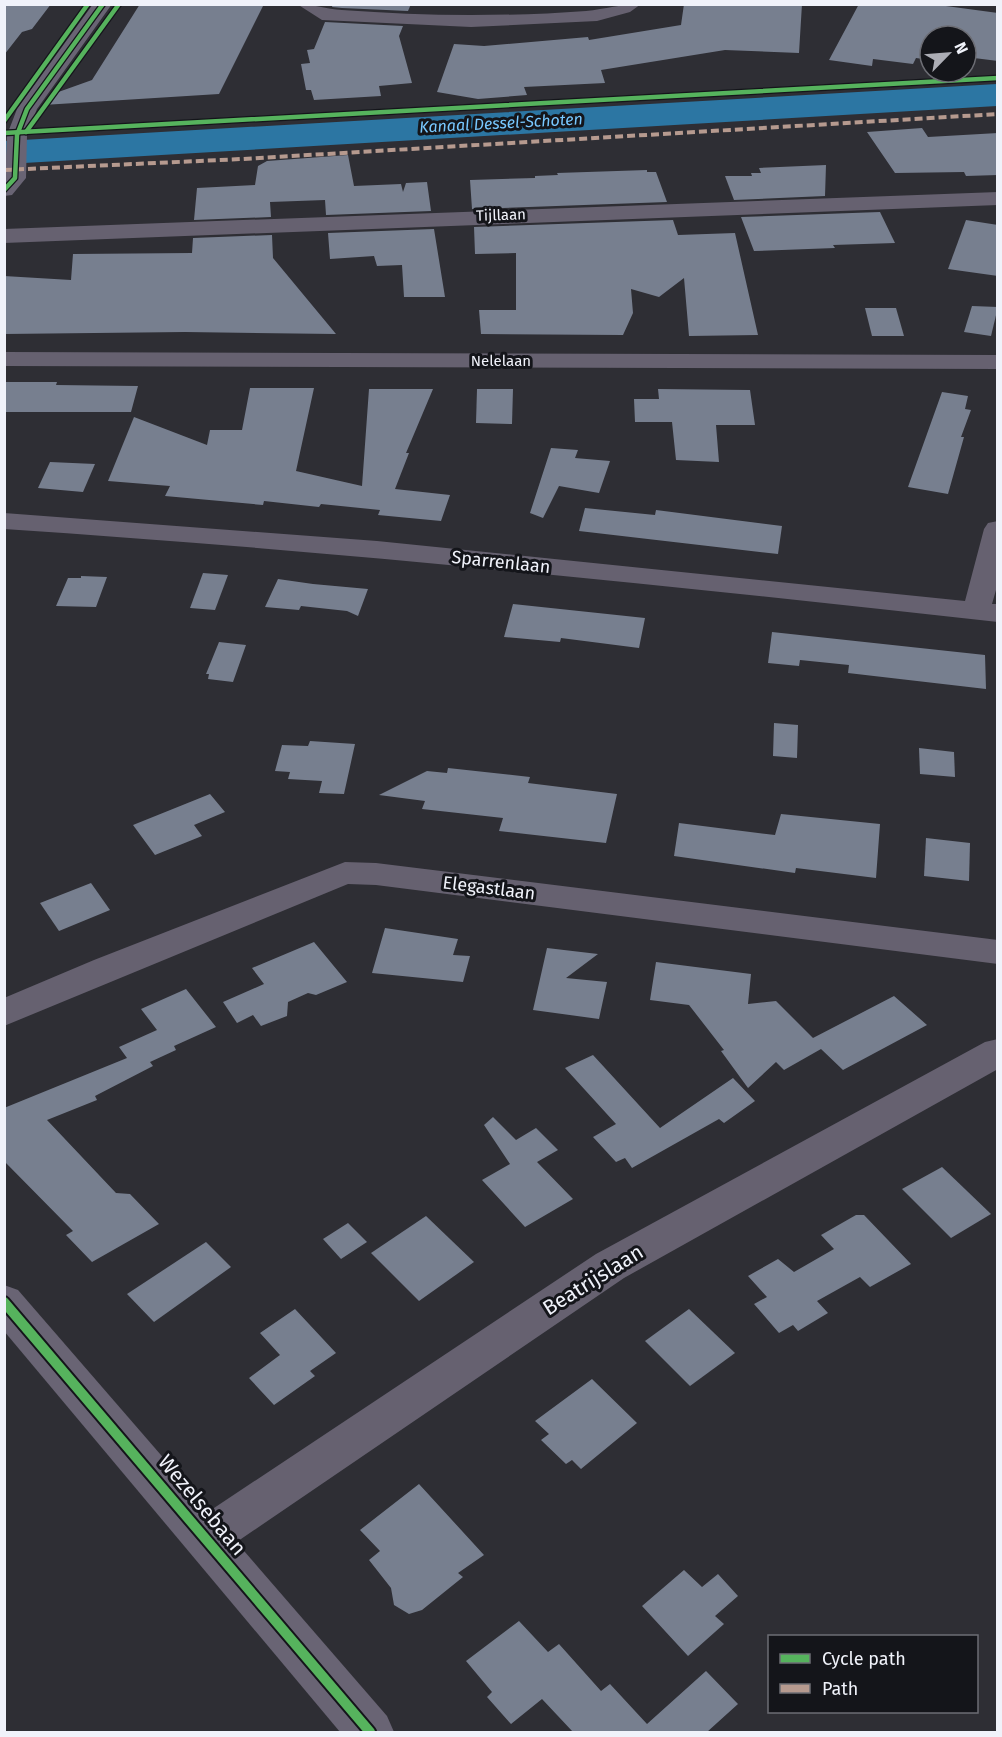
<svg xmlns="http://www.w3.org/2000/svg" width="1002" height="1737" font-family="'Fira Sans',sans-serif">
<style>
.water{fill:#2c76a3}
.building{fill:#777f8f}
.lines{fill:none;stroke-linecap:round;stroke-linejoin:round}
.lane{fill:#666170;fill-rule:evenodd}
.street{fill:#666170;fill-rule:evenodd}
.secondary{fill:#696474;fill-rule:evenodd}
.quiet{stroke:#b69a8f;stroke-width:4;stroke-dasharray:8 4;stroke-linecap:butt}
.cycleway-far1-casing{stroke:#14151a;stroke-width:7}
.cycleway-casing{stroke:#14151a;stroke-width:14}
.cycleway-far1{stroke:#56b35d;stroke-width:4.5}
.cycleway{stroke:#56b35d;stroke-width:10}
.labels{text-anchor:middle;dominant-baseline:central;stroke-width:6;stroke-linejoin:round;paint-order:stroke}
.far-street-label{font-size:15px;fill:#f0f2fa;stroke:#14151a}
.far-water-label{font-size:16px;font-style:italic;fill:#78c8ff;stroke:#14151a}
.street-label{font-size:18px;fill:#f0f2fa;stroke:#14151a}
.near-street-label{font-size:21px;fill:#f0f2fa;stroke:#14151a}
</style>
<rect width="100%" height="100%" fill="#2e2e34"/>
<path class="water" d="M997 84V106L24 163 23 155 5 156V141Z"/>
<g class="building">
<path d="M4 4H51L32 29 22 32 4 55Z"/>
<path d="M140 4H264L219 94 43 105 50 95 92 80Z"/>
<path d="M333 4H411L408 11 342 8 332 7Z"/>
<path d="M684 4H802L799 53 725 50 601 70 605 83 524 87 527 95 478 99 437 92 454 44 484 46 588 37 589 40 681 25Z"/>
<path d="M859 4H931L998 13V61L966 57V36H930V60L916 58 913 64 873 59 872 66 829 60Z"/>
<path d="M325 22 403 26 399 36 412 83 379 86 381 96 314 100 311 90H306L301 64 310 63 307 50 314 49Z"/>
<path d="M922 128 928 137 998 133V175L966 176 964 172 895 173 867 132Z"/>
<path d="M348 155 354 186 401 184 403 192 406 183 427 182 431 211 326 215 325 200 270 202 271 217 194 220 197 188 255 185 258 166 267 161Z"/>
<path d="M826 165 825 196 734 200 725 176H752L751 173H761L759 168Z"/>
<path d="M647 170V172H656L667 202 472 209 470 180 535 178V176L558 175 557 173Z"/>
<path d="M880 212 895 243 833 245 835 248 754 251 741 217Z"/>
<path d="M673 220 678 235 735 233 758 335 689 336 684 278 659 297 631 289 633 313 623 335 481 334 479 310H516V253L475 254 474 227Z"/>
<path d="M966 220 998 225V276L948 269Z"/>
<path d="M434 229 445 297H404L402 265 377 266 374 256 330 259 328 233Z"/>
<path d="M272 235 273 258 336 334 185 332 4 334V276L71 280 73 254 192 253 193 238Z"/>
<path d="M972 306 998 307 991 336 964 332Z"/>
<path d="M865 308H896L904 336H872Z"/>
<path d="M4 382H57L56 385 138 386 131 412H4Z"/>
<path d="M250 388H314L296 471 362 486 369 389H433L406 453H409L395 489 450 495 441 521 378 515 380 510 321 504 319 507 264 501 263 505 165 496 170 486 108 481 134 417 207 445 210 430H242Z"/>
<path d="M477 389H513L512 424 476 423Z"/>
<path d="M658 389 750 390 755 425H716L719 462 676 460 672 422H635L634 399H659Z"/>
<path d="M942 392 968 396 965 409 971 410 961 437H964L948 494 908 487Z"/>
<path d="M551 448 578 450 575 458 610 461 599 493 559 486 543 518 530 513Z"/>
<path d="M50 462 95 464 83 492 38 488Z"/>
<path d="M585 508 655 515 656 510 782 526 778 554 579 531Z"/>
<path d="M203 573 228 575 215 610 190 608Z"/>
<path d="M81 576 107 577 96 607 56 606 68 578H81Z"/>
<path d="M278 579 313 584 368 589 358 616 347 611 301 606 299 610 265 607Z"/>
<path d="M513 604 645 618 639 648 561 638 560 642 504 637Z"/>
<path d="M772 632 985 655 986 689 848 673 849 665 800 660 799 666 768 663Z"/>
<path d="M219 642 246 645 233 682 208 679 209 674H206Z"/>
<path d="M774 723 798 725 797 758 773 756Z"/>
<path d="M310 741 355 744 344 794 319 793 322 781 288 779 290 772 275 771 282 745 308 746Z"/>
<path d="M919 748 954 752 955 777 920 774Z"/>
<path d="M448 768 530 777 528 783 617 794 606 843 499 831 503 818 422 809 425 801 379 795 427 771 447 773Z"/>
<path d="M210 794 225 812 194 825 202 836 155 855 133 825Z"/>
<path d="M781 814 880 824 876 878 796 868 795 873 674 856 679 823 775 835Z"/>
<path d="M926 838 970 843 969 881 924 876Z"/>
<path d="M91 883 110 910 59 931 40 903Z"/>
<path d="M385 928 458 939 453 955 470 956 463 982 372 973Z"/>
<path d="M314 942 347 982 316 995 308 993 288 1002 287 1016 261 1026 253 1015 237 1023 223 1002 264 984 252 968Z"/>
<path d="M547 948 598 954 566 978 607 982 599 1019 533 1010Z"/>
<path d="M656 962 751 974 748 1004 776 1001 813 1038 894 996 927 1025 843 1070 821 1049 784 1070 776 1062 748 1088 721 1051 724 1050 689 1005 650 1000Z"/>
<path d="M186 989 216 1027 174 1046 176 1050 150 1062 153 1066 95 1096 97 1100 47 1120 116 1193 130 1194 159 1224 92 1262 66 1235 73 1231 4 1161V1108L127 1058 119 1047 157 1030 141 1009Z"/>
<path d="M593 1055 660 1128 733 1078 755 1101 724 1123 719 1119 632 1168 625 1158 616 1162 593 1137 616 1124 565 1068Z"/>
<path d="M493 1117 516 1140 536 1128 558 1150 537 1162 573 1199 525 1227 482 1180 510 1164 484 1125Z"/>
<path d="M942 1167 991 1214 951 1238 902 1189Z"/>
<path d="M856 1215H864L911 1264 870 1287 860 1277 817 1301 828 1313 798 1331 793 1325 779 1333 754 1304 767 1297 748 1276 778 1259 794 1272 834 1249 821 1235Z"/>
<path d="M426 1216 474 1262 419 1301 371 1253Z"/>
<path d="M348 1223 367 1242 341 1259 323 1239Z"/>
<path d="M206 1242 231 1267 154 1322 127 1294Z"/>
<path d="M295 1309 336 1353 310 1371 315 1376 274 1405 249 1378 280 1355 260 1333Z"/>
<path d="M689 1309 735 1353 690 1386 645 1341Z"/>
<path d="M592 1379 637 1423 581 1469 572 1460 566 1464 541 1440 549 1434 535 1421Z"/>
<path d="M419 1484 484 1555 458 1573 463 1577 422 1610 409 1614 394 1605 391 1588 369 1560 380 1551 360 1530Z"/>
<path d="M684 1570 702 1587 718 1574 738 1596 715 1616 724 1624 688 1656 642 1606Z"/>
<path d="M519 1621 548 1652 559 1644 601 1691 610 1684 647 1724 706 1671 738 1704 707 1732H573L542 1699 511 1724 487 1697 492 1692 466 1661Z"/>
</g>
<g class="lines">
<path class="lane" d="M998 75V81L4 136V130Z"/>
<g class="street">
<path d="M297 4C314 4 326 9 342 10 385 13 428 15 471 15 509 15 548 14 586 11 605 9 622 4 641 4L630 12 597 21 471 27 322 20Z"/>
<path d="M998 192V205L4 243V229Z"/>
<path d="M4 352 998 355V369L4 366Z"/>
<path d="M4 513 377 541 965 601 984 529 988 523 998 521V583L992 604H998V622C667 585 336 551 4 529Z"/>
<path d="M345 862 376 863 998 940V964L376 885 348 884 4 1026V998L94 960Z"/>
<path d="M998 1039V1069L624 1278 222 1552 206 1558 190 1552 184 1538 190 1524 596 1254 985 1042Z"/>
</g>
<g class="secondary">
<path d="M93 4H112L37 109 27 135 26 178 12 195 4 196 7 135 17 109Z"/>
<path d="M4 1285 18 1290 387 1716 394 1732H340L4 1331Z"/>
</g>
<path class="quiet" d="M4 170 242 159 998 114"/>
<g class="cycleway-far1-casing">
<g id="cycleway-far1">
<path d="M4 121 88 4"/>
<path d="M26 132 119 4"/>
<path d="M4 133 998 78"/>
<path d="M4 190 15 178 17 135 27 109 103 4"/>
</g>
</g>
<g class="cycleway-casing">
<path id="cycleway" d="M4 1302 370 1732"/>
</g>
<use href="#cycleway-far1" class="cycleway-far1"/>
<use href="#cycleway" class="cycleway"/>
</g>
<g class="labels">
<g class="far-street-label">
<text transform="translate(501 215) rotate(-2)">Tijllaan</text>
<text x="501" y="361">Nelelaan</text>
</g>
<g class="far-water-label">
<text transform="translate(501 123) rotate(-3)">Kanaal Dessel-Schoten</text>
</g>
<g class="street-label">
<text transform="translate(501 562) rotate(6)">Sparrenlaan</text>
<text transform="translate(489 888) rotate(7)">Elegastlaan</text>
</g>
<g class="near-street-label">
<text transform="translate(593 1280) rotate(-32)">Beatrijslaan</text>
<text transform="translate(202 1505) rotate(50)">Wezelsebaan</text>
</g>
</g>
<rect width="1002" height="1737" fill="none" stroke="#f0f2fa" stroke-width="12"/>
<rect x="768" y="1635" width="210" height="78" fill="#14151a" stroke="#6c6d74" stroke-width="1.5"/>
<rect x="780" y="1654" width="30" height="9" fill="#56b35d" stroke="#6c6d74" stroke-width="1.5"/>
<text x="822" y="1665" font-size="18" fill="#f0f2fa">Cycle path</text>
<rect x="780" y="1684" width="30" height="9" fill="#b69a8f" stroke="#6c6d74" stroke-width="1.5"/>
<text x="822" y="1695" font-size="18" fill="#f0f2fa">Path</text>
<g transform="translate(948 54) rotate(65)"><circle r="28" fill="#14151a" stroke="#6c6d74" stroke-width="1.5"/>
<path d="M0-4.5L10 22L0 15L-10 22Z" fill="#acadb5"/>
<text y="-9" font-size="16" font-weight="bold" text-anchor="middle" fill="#f0f2fa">N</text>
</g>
</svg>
